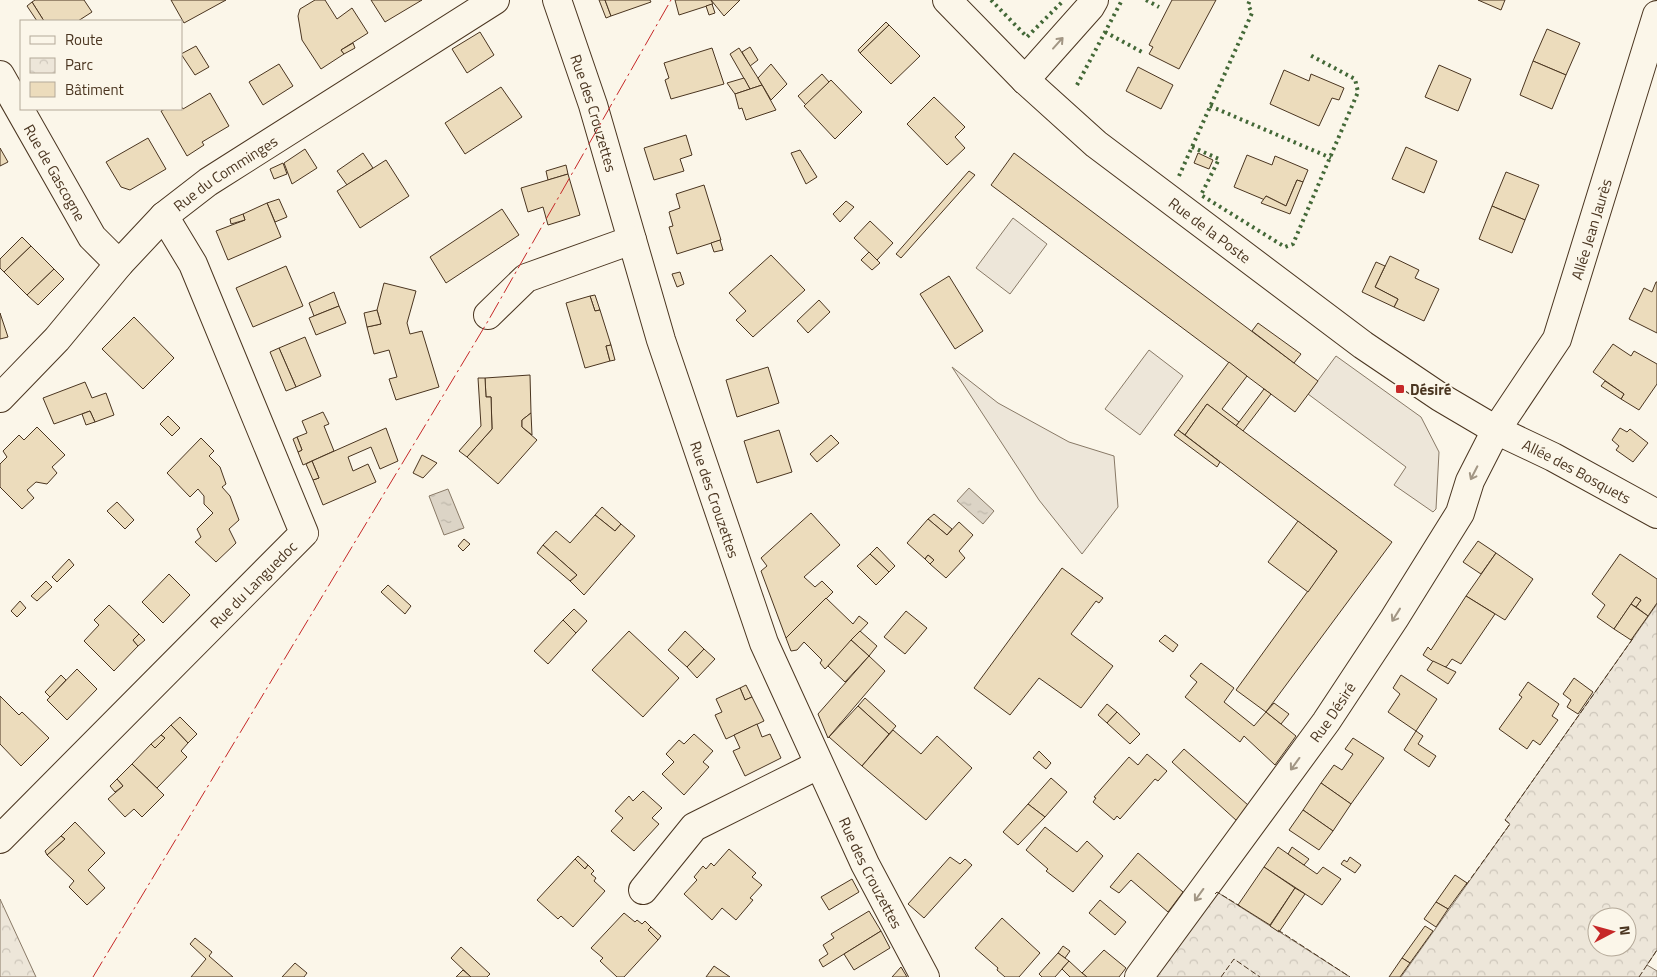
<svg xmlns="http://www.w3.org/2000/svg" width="1657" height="977" font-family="'Titillium Web',sans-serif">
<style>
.grass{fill:#ede6d9;stroke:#887966}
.park{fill:url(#park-crowns);stroke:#887966;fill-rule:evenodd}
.water{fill:url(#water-ripples);stroke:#887966}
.building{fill:#ecdcbc;stroke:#4a3520}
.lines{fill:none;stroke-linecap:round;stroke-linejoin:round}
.minor-casing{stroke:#4a3520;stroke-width:30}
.minor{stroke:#fbf6e9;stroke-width:28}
.hedge{stroke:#436837;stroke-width:4;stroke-dasharray:2.5 4;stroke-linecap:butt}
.fence{stroke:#4a3520;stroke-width:1;stroke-dasharray:6 2.5;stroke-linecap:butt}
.power{stroke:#c62828;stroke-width:1;stroke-dasharray:18 4 2.5 4;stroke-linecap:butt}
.oneway{stroke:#a29684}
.poi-dot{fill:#c62828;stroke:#fbf6e9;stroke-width:2}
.labels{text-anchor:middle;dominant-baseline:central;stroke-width:4;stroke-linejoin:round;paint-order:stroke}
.street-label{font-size:15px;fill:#4a3520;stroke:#fbf6e9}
.poi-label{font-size:15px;font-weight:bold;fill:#4a3520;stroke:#fbf6e9;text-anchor:start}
</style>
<defs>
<pattern id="park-crowns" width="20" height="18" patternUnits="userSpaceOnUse" patternTransform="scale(1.25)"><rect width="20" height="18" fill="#ede6d9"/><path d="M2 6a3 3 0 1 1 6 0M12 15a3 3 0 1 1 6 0" fill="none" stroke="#cdc6ba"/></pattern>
<pattern id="water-ripples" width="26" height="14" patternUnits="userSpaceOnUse" patternTransform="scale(1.25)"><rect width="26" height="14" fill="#dcd4c6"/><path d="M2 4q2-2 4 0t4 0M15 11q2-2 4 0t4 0" fill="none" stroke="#beb7aa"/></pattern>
</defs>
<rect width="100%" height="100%" fill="#fbf6e9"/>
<g class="grass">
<path d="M1013 218 1047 244 1010 294 976 268Z"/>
<path d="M1149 350 1183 376 1140 435 1105 409Z"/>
<path d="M1336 356 1421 417 1439 452 1436 509 1433 512 1394 485 1406 467 1308 394Z"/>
<path d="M952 367 998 403 1069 442 1114 456 1118 507 1082 554 1039 500Z"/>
</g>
<g class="park">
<path d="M1657 604V950L1647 965 1657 971V977H1401L1510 824 1505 820ZM1597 917H1627V947H1597Z"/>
<path d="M1217 892 1350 977H1156Z"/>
<path d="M0 899 36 977H0Z"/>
</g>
<g class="water">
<path d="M969 488 994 511 983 524 957 501Z"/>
<path d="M448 489 464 528 444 535 429 496Z"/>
</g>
<g class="building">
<path d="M35 0H84L92 12 78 21H44L32 2Z"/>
<path d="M171 0H226L184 23Z"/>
<path d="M315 0H325L337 19 352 8 368 33 341 50 344 54 321 69 302 40 298 16 300 9Z"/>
<path d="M371 0H422L385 22Z"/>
<path d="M599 0H605L611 16 606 18Z"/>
<path d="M605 0H650L651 2 611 16Z"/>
<path d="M675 0H711L713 4 679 15Z"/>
<path d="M711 0H740L724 16Z"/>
<path d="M1172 0H1216L1179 69 1149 54 1153 47 1149 45Z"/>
<path d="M1478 0H1505L1501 10Z"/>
<path d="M32 2 44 21H37L27 6Z"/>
<path d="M712 4 715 13 709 15 706 6Z"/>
<path d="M886 22 889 25 860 53 858 50Z"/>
<path d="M889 25 920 56 891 84 860 53Z"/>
<path d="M1547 29 1580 43 1566 75 1533 61Z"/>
<path d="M480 32 494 55 467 73 452 49Z"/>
<path d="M353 43 355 48 344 54 341 50Z"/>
<path d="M196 46 209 67 195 75 181 54Z"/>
<path d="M750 47 758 60 750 66 742 52Z"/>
<path d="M712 48 724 84 671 99 665 80 669 78 664 63Z"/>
<path d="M739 48 758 78 762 85 750 89 730 54Z"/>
<path d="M1533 61 1566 75 1552 109 1520 95Z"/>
<path d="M279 64 293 86 263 105 249 82Z"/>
<path d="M771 64 787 84 771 100 758 78Z"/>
<path d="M1439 65 1471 79 1458 111 1425 97Z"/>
<path d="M1138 67 1173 85 1161 109 1126 91Z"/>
<path d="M1284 70 1309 81 1311 74 1344 88 1339 100 1332 98 1319 126 1270 104Z"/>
<path d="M822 74 829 82 806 105 798 96Z"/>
<path d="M744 78 750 89 735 94 727 83Z"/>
<path d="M831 80 862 112 835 139 804 106Z"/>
<path d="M762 85 776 110 746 120 742 108 739 109 735 94Z"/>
<path d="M501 87 522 117 465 154 445 123Z"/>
<path d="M210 93 229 126 202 142 204 145 187 156 161 111 165 109H181V106L183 109Z"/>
<path d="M934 97 965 127 955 137 965 148 947 165 907 124Z"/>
<path d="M686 135 692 155 680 159 684 171 654 180 644 148Z"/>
<path d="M148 138 166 169 130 190 121 187 106 162Z"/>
<path d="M1406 147 1437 161 1424 193 1392 179Z"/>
<path d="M0 148 8 162 0 166Z"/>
<path d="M305 149 317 168 292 184 284 163Z"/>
<path d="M800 150 817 177 806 184 791 153Z"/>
<path d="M363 153 373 168 347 185 337 171Z"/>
<path d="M1014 153 1318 381 1295 412 991 185Z"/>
<path d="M1198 153 1213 160 1209 169 1194 163Z"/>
<path d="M1247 155 1272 165 1275 156 1308 170 1303 182 1297 180 1286 206 1266 196 1265 200 1234 187Z"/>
<path d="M386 160 409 196 360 228 337 191Z"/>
<path d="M283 163 287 174 274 179 270 169Z"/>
<path d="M566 165 568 174 548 180 546 171Z"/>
<path d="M969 171 975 175 901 258 896 254Z"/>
<path d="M1506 172 1539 185 1525 220 1492 206Z"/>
<path d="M568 174 580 215 548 225 543 207 528 212 521 188Z"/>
<path d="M1297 180 1303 182 1290 214 1261 203 1266 196 1286 206Z"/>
<path d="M704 185 721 240 677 254 669 227 673 226 669 212 680 208 676 194Z"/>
<path d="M279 199 287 217 275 222 267 203Z"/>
<path d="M846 201 854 207 840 222 833 214Z"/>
<path d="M267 203 281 237 228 260 216 231 245 220 243 214Z"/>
<path d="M1492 206 1525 220 1512 253 1479 239Z"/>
<path d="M502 209 519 235 446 283 430 257Z"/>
<path d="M243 214 245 220 231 224 230 219Z"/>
<path d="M870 221 893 243 877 260 854 238Z"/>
<path d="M22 237 31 246 4 272 0 268V259Z"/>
<path d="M720 240 723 250 714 252 711 243Z"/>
<path d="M31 246 54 269 27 295 4 272Z"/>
<path d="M869 252 880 263 872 270 861 260Z"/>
<path d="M771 255 805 290 753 337 736 320 746 311 729 293Z"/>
<path d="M1390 256 1419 270 1415 278 1439 289 1424 321 1394 307 1398 299 1375 287Z"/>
<path d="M1376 262 1385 266 1375 287 1398 299 1394 307 1362 292Z"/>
<path d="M286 266 303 306 253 327 236 288Z"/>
<path d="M54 269 64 279 38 305 27 295Z"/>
<path d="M680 272 684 284 677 287 672 274Z"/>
<path d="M949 276 983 331 955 349 920 294Z"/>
<path d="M1656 282H1657V333L1629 319 1644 288 1652 292Z"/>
<path d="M384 283 416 291 407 323 410 334 422 331 439 387 396 400 389 379 397 377 389 350 374 354 367 327 381 324 377 310Z"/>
<path d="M334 292 339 306 314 316 309 303Z"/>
<path d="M595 295 600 310 595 311 590 296Z"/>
<path d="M590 296 595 311 600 310 611 345 606 346 610 361 585 368 566 303Z"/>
<path d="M819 300 830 312 808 333 797 321Z"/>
<path d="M339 306 346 323 316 335 309 318Z"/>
<path d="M377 310 381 324 367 327 364 313Z"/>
<path d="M0 313 8 337 0 339Z"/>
<path d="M134 317 174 358 143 389 102 349Z"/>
<path d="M1258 323 1301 354 1294 363 1252 331Z"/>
<path d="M305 337 321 376 296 387 279 348Z"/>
<path d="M1613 344 1631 356 1634 351 1657 364V384L1639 410 1621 399 1624 394 1593 372Z"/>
<path d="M611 345 615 360 610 361 606 346Z"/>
<path d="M279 348 296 387 286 391 270 352Z"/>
<path d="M1229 362 1247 376 1222 409 1239 422 1236 426 1207 404 1185 435 1178 430Z"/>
<path d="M768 367 779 403 737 417 726 380Z"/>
<path d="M530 375 531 413 522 420V427L537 440 498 484 467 457 492 429 491 397H486L485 378Z"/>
<path d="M478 378H485L486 397H491L492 429 467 457 459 451 481 426Z"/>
<path d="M1605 381 1624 394 1621 399 1601 386Z"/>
<path d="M85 382 92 398 106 393 114 415 95 422 90 411 54 424 43 398Z"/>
<path d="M1264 389 1271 394 1243 431 1236 426Z"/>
<path d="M1207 404 1392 542 1266 712 1236 690 1337 551 1185 435Z"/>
<path d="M90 411 95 422 86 425 82 414Z"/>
<path d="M323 412 329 424 324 426 334 451 303 465 298 452 302 450 297 437 307 433 302 421Z"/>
<path d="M531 413 532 435 522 427V420Z"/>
<path d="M168 416 180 428 172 436 160 424Z"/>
<path d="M37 427 65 455 52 467 57 473 47 484 36 482 27 490 34 498 22 509 0 487V464L7 457 3 451 19 435 24 440Z"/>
<path d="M386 428 398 461 380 469 371 447 348 457 353 471 368 464 376 482 323 505 313 480 319 478 312 461Z"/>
<path d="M1620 428 1627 432 1630 429 1648 443 1633 462 1616 450 1619 446 1612 440Z"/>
<path d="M779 430 792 472 757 483 744 441Z"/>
<path d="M1178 430 1220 462 1217 467 1174 435Z"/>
<path d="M831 435 839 443 817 462 810 454Z"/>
<path d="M297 437 302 450 298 452 293 439Z"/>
<path d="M201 438 214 451 209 456 220 467 226 484 222 487 230 496 239 520 229 529 236 543 216 562 195 542 201 537 197 529 213 513 204 504V496L198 489 190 497 167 473Z"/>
<path d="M422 455 437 463 423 478 413 473Z"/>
<path d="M312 461 319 478 313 480 306 464Z"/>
<path d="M117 502 134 520 125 529 107 511Z"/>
<path d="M602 507 621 524 615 531 595 515Z"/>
<path d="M811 513 840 545 804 577 815 587 822 581 833 592 786 638 761 571 767 566 761 558Z"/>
<path d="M934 514 952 529 947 535 928 519Z"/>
<path d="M595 515 615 531 621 524 635 536 584 595 570 581 577 575 543 545 556 531 570 543Z"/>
<path d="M928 519 947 535 959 522 973 535 959 551 965 558 946 578 930 564 934 560 928 555 925 559 907 543Z"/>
<path d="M1298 521 1337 551 1308 592 1268 562Z"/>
<path d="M464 539 470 544 463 551 458 546Z"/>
<path d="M1478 541 1496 553 1481 574 1463 562Z"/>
<path d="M543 545 577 575 570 581 537 553Z"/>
<path d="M877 547 895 566 889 572 870 554Z"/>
<path d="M1496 553 1533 579 1505 620 1466 596Z"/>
<path d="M870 554 889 572 876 585 857 566Z"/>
<path d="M1620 554 1657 579V603L1648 616 1636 607 1641 600 1636 597 1614 629 1597 617 1605 605 1592 594Z"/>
<path d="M928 555 934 560 930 564 925 559Z"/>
<path d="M69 559 74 565 57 582 52 577Z"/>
<path d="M1062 568 1103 598 1099 603 1096 601 1071 634 1113 666 1081 708 1039 678 1010 715 974 688Z"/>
<path d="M169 574 190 595 163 623 142 602Z"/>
<path d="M46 581 52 587 37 601 31 596Z"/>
<path d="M388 585 411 606 405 614 381 592Z"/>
<path d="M1466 596 1495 614 1461 664 1452 659 1447 666 1443 668 1423 655 1428 647 1431 650Z"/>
<path d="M1636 597 1641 600 1636 607 1631 604Z"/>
<path d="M826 598 853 624 859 616 868 623 825 669 820 663 822 660 804 642 797 650 791 651 786 638Z"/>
<path d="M20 601 26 608 17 617 11 611Z"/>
<path d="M1631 604 1648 616 1631 640 1614 629Z"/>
<path d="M109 605 139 634 133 640 138 646 114 671 84 641 99 625 94 620Z"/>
<path d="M574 609 587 621 576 633 563 620Z"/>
<path d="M906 611 927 628 905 654 884 637Z"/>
<path d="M563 620 576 633 548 664 534 651Z"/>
<path d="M629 631 679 678 643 717 592 670Z"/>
<path d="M685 631 704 649 687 667 668 650Z"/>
<path d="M860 631 877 646 869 656 851 640Z"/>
<path d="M139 634 145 640 138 646 133 640Z"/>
<path d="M1165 635 1178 645 1173 652 1159 641Z"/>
<path d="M851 640 869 656 845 682 828 666Z"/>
<path d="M704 649 715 659 697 678 687 667Z"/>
<path d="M869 656 885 671 828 738 818 714Z"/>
<path d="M1433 661 1456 672 1448 684 1427 670Z"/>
<path d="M1201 663 1234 688 1224 702 1254 726 1266 712 1296 736 1275 765 1244 736 1240 742 1185 697 1197 682 1190 676Z"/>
<path d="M77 669 97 689 67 720 47 700Z"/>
<path d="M61 675 66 680 50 697 45 692Z"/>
<path d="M1401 675 1437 699 1416 731 1388 712 1400 694 1393 688Z"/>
<path d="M1574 678 1593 692 1578 714 1567 707 1571 700 1563 694Z"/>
<path d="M1528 682 1559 704 1552 716 1558 720 1540 745 1533 740 1527 749 1499 729 1522 697 1519 695Z"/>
<path d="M746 685 752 697 745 700 740 688Z"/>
<path d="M740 688 745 700 752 697 764 721 726 739 715 715 722 712 716 699Z"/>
<path d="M0 696 19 715 22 712 49 738 21 766 0 744Z"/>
<path d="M865 698 896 726 889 734 858 706Z"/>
<path d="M1274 703 1289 714 1281 724 1266 712Z"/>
<path d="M1107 704 1117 712 1107 723 1098 715Z"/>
<path d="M858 706 889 734 862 766 829 737Z"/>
<path d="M1117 712 1140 734 1130 744 1107 723Z"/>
<path d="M180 717 197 734 188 743 171 725Z"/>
<path d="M757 724 762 737 770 734 781 758 745 776 733 751 740 748 734 735Z"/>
<path d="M171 725 188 743 181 751 187 757 157 788 132 764 151 744 155 748 165 738 161 735Z"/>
<path d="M893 730 921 754 937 736 972 768 926 820 862 766Z"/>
<path d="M1416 731 1423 736 1418 744 1436 756 1429 767 1404 750Z"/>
<path d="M694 734 713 751 703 762 709 767 684 795 662 774 674 762 666 754 679 740 684 744Z"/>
<path d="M161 735 165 738 155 748 151 744Z"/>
<path d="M1353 738 1384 758 1351 804 1321 783 1334 765 1342 770 1353 754 1345 749Z"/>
<path d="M1184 749 1248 805 1237 821 1172 762Z"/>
<path d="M1039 751 1051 763 1046 769 1033 758Z"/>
<path d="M1147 754 1167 771 1158 781 1155 779 1120 819 1117 816 1114 820 1093 802 1096 798 1094 797 1129 757 1138 765Z"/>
<path d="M132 764 164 795 142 817 134 809 125 817 108 799 123 786 117 779Z"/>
<path d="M1051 778 1067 792 1045 817 1028 804Z"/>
<path d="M117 779 123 786 115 792 110 786Z"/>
<path d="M1321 783 1351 804 1333 831 1303 810Z"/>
<path d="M643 791 662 808 652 818 659 824 634 851 611 831 623 818 615 811 629 796 633 801Z"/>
<path d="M1028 804 1045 817 1018 845 1003 832Z"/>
<path d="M1303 810 1333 831 1319 850 1289 830Z"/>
<path d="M75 822 105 853 88 870 105 888 87 905 69 887 74 881 47 855 65 839 61 836Z"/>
<path d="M1045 827 1077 852 1087 841 1103 856 1073 892 1046 871 1048 869 1026 850Z"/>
<path d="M61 836 65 839 47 855 45 851Z"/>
<path d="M1278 847 1317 874 1323 867 1341 879 1322 905 1264 867Z"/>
<path d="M1292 847 1309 859 1304 865 1288 854Z"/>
<path d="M729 849 756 873 752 877 762 885 750 898 753 900 736 920 722 908 712 920 684 894 697 880 694 877 703 866 706 869 711 863 714 866Z"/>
<path d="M1138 853 1183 892 1168 912 1131 880 1119 893 1110 887Z"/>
<path d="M578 856 588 865 585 869 575 859Z"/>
<path d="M950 857 960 864 965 859 972 865 924 918 908 904Z"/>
<path d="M1350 857 1361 865 1355 873 1341 864 1344 860 1347 862Z"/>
<path d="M575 859 585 869 588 865 594 871 591 874 596 878 594 881 605 891 573 927 561 916 558 919 537 900Z"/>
<path d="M1264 867 1295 888 1270 925 1238 905Z"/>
<path d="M1455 875 1467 883 1448 909 1436 902Z"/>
<path d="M852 879 859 892 829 910 821 897Z"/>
<path d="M1295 888 1305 894 1279 932 1270 926Z"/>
<path d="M1100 900 1126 922 1115 935 1089 913Z"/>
<path d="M1436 902 1448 909 1436 927 1424 919Z"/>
<path d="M869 911 881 931 823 967 819 960 828 954 823 945 834 938 831 934Z"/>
<path d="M624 913 635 922 637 920 642 924 645 921 651 927 648 930 658 940 624 977H617L600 961 603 958 591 948Z"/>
<path d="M1002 918 1040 953 1019 977H1005L997 970 998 968 975 948Z"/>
<path d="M1425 926 1433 931 1410 963 1402 958Z"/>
<path d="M651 927 661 936 658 940 648 930Z"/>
<path d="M881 931 890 948 854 970 844 954Z"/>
<path d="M195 938 212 952 209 956 233 977H191L206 959 190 944Z"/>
<path d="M1063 946 1070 951 1065 958 1058 953Z"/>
<path d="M461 947 490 974 487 977H471L451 958Z"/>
<path d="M1104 950 1126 968 1119 977H1087L1082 973Z"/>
<path d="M1058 953 1069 961 1055 977H1042L1039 974Z"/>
<path d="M1402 958 1410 963 1400 977H1389Z"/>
<path d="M1069 961 1082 973 1087 977H1070L1062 969Z"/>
<path d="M295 963 307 973 304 977H282Z"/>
<path d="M714 966 730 977H706Z"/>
<path d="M901 967 907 977H892Z"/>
<path d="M463 970 471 977H456Z"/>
</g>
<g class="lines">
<g class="minor-casing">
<g id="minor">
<path id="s1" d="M557 0 593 105 661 340 764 643 865 864 925 977"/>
<path id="s2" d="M947 0 1025 80 1096 144 1363 345 1440 397 1496 430 1553 457 1657 514"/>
<path id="s3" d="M0 75 92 237 119 264"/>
<path d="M1025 80 1090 7 1094 0"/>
<path d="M488 315 526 278 632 240"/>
<path id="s4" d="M0 398 57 339 119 264 164 216 208 182 495 0"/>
<path id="s5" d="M0 839 304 533 193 264 164 216"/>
<path d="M643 890 694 827 818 765"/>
<path id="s6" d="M1139 977 1326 722 1394 619 1460 513 1470 481 1496 430 1557 339 1657 15"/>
</g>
</g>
<use href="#minor" class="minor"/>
<g class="hedge">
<path d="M991 0 1027 37 1064 0"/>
<path d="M1146 0 1159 7"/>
<path d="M1105 32 1142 52"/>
<path d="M1077 85 1122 0"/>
<path d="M1210 106 1331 158"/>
<path d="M1192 147 1219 159 1201 195 1285 247 1293 244 1358 92 1355 79 1308 54"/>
<path d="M1179 176 1252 13 1248 5 1250 0"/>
</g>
<g class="fence">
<path d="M1466 885 1510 824 1505 820 1634 637"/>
<path d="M1215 894 1217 892 1240 906"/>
<path d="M1278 930 1350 977"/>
<path d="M1221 977 1234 959 1260 977"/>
<path d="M1639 977 1657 950"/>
</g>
<path class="power" d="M93 977 488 321 671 0"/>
</g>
<defs><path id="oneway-shaft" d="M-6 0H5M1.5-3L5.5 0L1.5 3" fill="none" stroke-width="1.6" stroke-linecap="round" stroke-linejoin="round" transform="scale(1.25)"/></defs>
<g class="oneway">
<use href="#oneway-shaft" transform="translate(1058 43) rotate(-48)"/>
<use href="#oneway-shaft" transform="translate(1474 473) rotate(117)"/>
<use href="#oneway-shaft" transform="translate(1396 615) rotate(122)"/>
<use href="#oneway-shaft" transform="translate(1295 764) rotate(126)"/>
<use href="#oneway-shaft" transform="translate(1199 895) rotate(126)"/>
</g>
<rect class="poi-dot" x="1395" y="384" width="10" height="10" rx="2.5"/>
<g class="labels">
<g class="street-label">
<text stroke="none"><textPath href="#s1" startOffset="119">Rue des Crouzettes</textPath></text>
<text stroke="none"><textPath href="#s3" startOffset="112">Rue de Gascogne</textPath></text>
<text stroke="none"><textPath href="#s4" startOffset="320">Rue du Comminges</textPath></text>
<text stroke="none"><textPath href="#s2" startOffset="350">Rue de la Poste</textPath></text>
<text stroke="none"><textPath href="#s6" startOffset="880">Allée Jean Jaurès</textPath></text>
<text stroke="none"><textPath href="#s2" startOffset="790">Allée des Bosquets</textPath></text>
<text stroke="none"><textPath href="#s1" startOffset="524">Rue des Crouzettes</textPath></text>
<text stroke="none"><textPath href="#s5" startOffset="359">Rue du Languedoc</textPath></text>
<text stroke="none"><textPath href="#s6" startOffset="328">Rue Désiré</textPath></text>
<text stroke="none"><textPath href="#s1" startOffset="929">Rue des Crouzettes</textPath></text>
</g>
<g class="poi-label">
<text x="1410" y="389">Désiré</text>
</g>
</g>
<rect x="20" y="20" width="162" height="90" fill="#fbf6e9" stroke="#b4a999"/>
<rect x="30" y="36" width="25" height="8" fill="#fbf6e9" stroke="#b4a999"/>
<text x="65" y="45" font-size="15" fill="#4a3520">Route</text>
<rect x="30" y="58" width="25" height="15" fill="url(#park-crowns)" stroke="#b4a999"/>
<text x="65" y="70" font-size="15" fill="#4a3520">Parc</text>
<rect x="30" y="82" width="25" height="15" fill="#ecdcbc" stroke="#b4a999"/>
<text x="65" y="95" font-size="15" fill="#4a3520">Bâtiment</text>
<g transform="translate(1612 932) rotate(84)"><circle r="24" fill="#fbf6e9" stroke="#b4a999"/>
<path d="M0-4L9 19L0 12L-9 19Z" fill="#c62828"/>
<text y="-8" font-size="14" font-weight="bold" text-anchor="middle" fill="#4a3520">N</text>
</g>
</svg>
